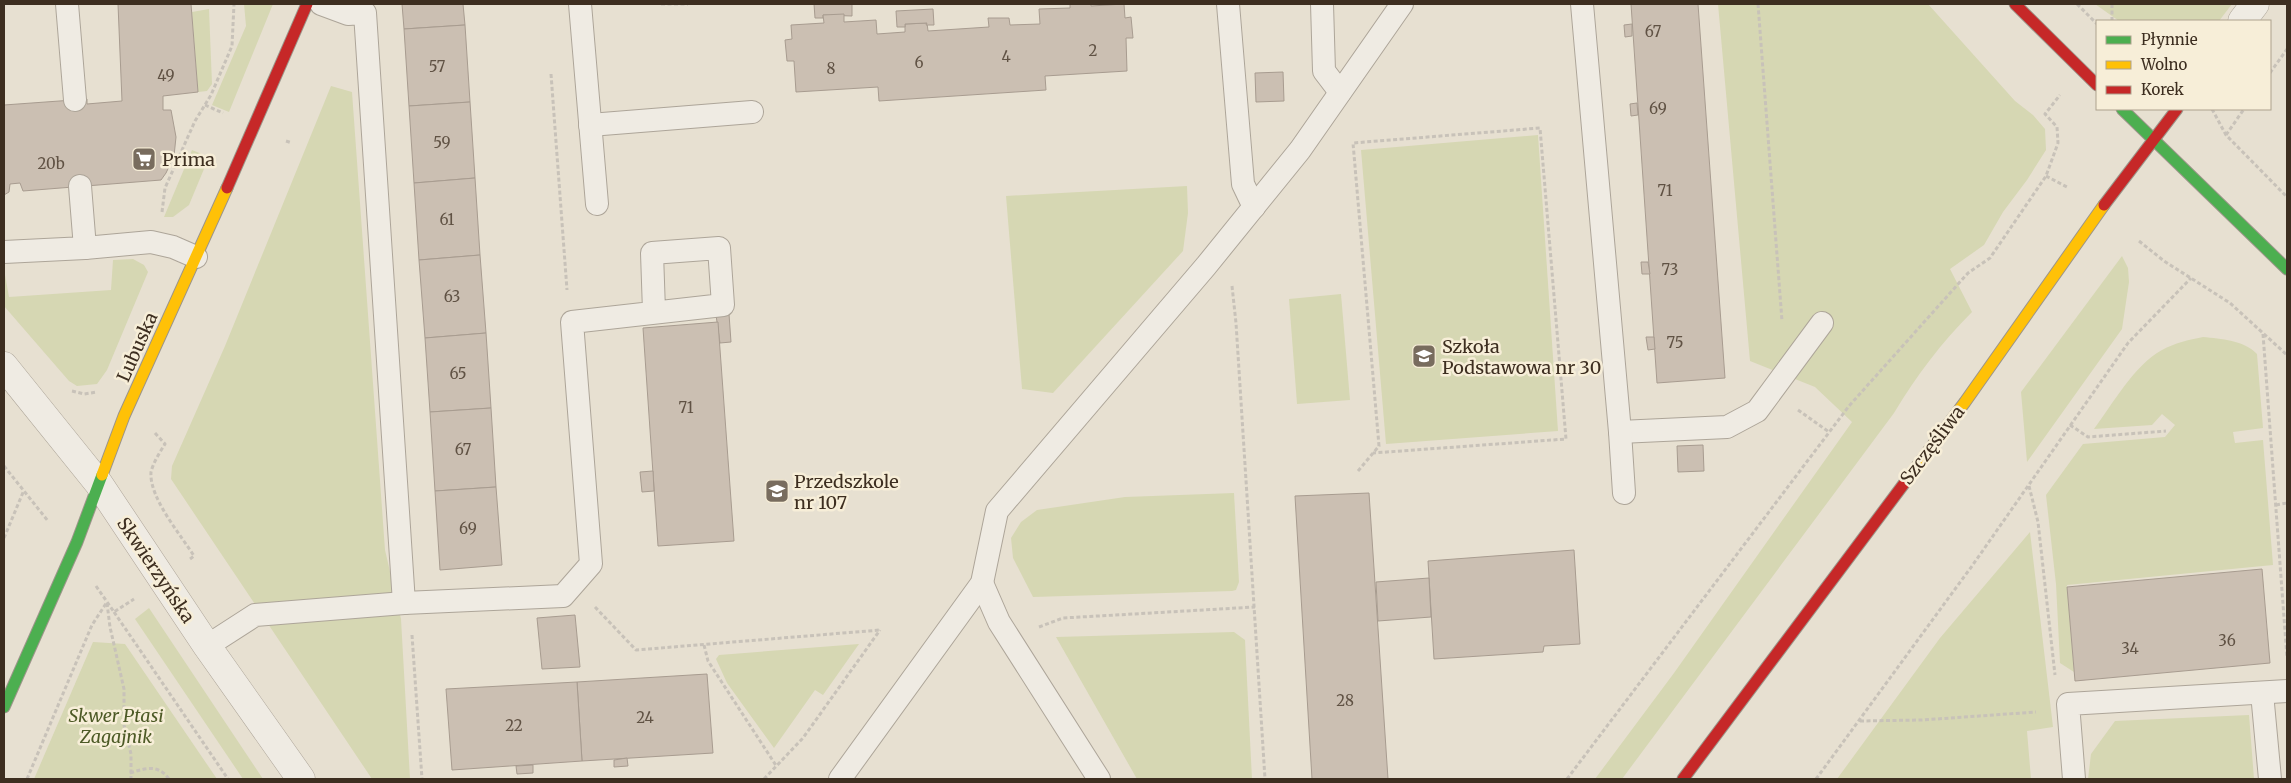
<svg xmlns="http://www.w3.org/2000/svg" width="2291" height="783" font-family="Merriweather,serif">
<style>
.green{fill:#d6d7b3}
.building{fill:#cbbfb2;stroke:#a89c90}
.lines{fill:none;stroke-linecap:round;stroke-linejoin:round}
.lane-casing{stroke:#ada599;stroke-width:24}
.street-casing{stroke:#ada599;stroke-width:29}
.fast-casing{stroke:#9c958a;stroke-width:13}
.slow-casing{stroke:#9c958a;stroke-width:13}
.jam-casing{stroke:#9c958a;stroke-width:13}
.path{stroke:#c8c2b9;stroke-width:3;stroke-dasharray:4 2.5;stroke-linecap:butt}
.lane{stroke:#efebe3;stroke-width:22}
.street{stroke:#efebe3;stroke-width:28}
.fast{stroke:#4caf50;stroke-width:11}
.slow{stroke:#ffc107;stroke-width:11}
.jam{stroke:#c62828;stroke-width:11}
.labels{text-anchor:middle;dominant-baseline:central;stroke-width:5;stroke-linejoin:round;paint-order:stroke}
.number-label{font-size:15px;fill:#605244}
.poi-label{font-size:18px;fill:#3d2e20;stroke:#f7eed8;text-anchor:start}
.street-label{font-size:18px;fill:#3d2e20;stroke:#f7eed8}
.park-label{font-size:18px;font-style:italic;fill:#4d5a26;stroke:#f7eed8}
</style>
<rect width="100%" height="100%" fill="#e7e0d1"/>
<g class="green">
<path d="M244 4H273L229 112 212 105 246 26Z"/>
<path d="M1718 4H1928L2015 101 2033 115 2045 129 2046 150 2027 180 2003 212 1984 245 1950 269 1972 312C1941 343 1917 375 1894 413L1622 779H1595L1674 673 1852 422 1815 387 1750 361Z"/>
<path d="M2095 4H2232L2219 21H2119Z"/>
<path d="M209 9 212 84 207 91 198 92 192 12Z"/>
<path d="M331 86 352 92 385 550 401 619 410 779H372L171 479 172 466 225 346Z"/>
<path d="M1538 135 1558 431 1386 444 1361 150Z"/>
<path d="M192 150 209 157 189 205 173 217H164Z"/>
<path d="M1187 186 1188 213 1183 251 1053 393 1022 389 1006 196Z"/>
<path d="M2122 256 2128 268 2129 282 2122 329 2027 462 2021 392Z"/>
<path d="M133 259 144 265 148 272 107 370 97 384 77 386 69 381 4 306V269L9 297 111 290 113 260Z"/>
<path d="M1341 294 1350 400 1297 404 1289 299Z"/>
<path d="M2203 337C2221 339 2244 340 2257 354L2263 428 2233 432 2235 443 2263 440 2273 565 2067 585 2074 672 2060 663 2056 584 2046 495 2083 444 2165 437 2175 425 2162 414 2152 425 2094 429C2112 405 2135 364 2162 350 2175 343 2188 340 2203 337Z"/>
<path d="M1234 493 1239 582 1236 590 1232 591 1033 597 1013 558 1011 538 1021 522 1037 510 1125 497Z"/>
<path d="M2030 532 2053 727 2027 731 2031 779H1837L1940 638Z"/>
<path d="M149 608 263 779H243L135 619Z"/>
<path d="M1234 632 1245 640 1252 779H1137L1056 637Z"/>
<path d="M93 642 125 644 217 779H34Z"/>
<path d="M859 644 823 695 815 690 774 748 727 683 716 659 719 655Z"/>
<path d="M2249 715 2254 779H2088L2091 754 2115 721Z"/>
</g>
<g class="building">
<path d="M118 4H191L198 92 163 96V110H171L176 137 174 156 166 173 161 180 23 191 20 183 10 184 9 192 4 195V105L87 99V104L122 101Z"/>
<path d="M402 4H463L465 25 404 29Z"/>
<path d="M814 4H852V16L823 15V18H815Z"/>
<path d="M1070 4H1091V6L1124 4 1125 18 1131 17 1133 38H1126L1127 71 1045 76 1046 90 879 101 878 87 796 92 794 61H787L785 40 792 39 791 25 824 23 823 15 844 14V22L876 20 877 34 905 32V24L927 23 928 31 989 27 988 18H1009L1010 25 1040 24 1039 9 1070 8Z"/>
<path d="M1631 4H1698L1725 378 1657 383Z"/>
<path d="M933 9 934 25H926L927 23 905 24V27H897L896 11Z"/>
<path d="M1632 24V36L1625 37 1624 25Z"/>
<path d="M465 25 470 102 409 106 404 29Z"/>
<path d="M1283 72 1284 101 1256 102 1255 73Z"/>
<path d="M470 102 475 178 414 183 409 106Z"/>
<path d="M1637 103 1638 115 1631 116 1630 104Z"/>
<path d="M475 178 480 255 419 260 414 183Z"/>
<path d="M480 255 486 333 425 338 419 260Z"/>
<path d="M1641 262H1648L1650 274H1642Z"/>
<path d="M729 314 731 342 720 343 716 315Z"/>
<path d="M718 322 734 541 658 546 643 328Z"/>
<path d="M486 333 491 408 430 412 425 338Z"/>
<path d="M1646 337H1654L1655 349 1648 350Z"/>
<path d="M491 408 496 487 435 491 430 412Z"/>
<path d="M1703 445 1704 471 1678 472 1677 446Z"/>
<path d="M653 471 654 491 642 492 640 472Z"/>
<path d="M496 487 502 565 440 570 435 491Z"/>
<path d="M1369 493 1388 779H1312L1295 496Z"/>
<path d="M1574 550 1580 644 1544 646 1543 652 1434 659 1428 561Z"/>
<path d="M2262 569 2270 663 2075 681 2067 587Z"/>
<path d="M1429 578 1431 617 1378 621 1376 582Z"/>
<path d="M575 615 580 667 542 669 537 618Z"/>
<path d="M707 674 713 753 582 761 577 682Z"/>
<path d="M577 682 582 761 452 770 446 689Z"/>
<path d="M627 758 628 766 614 767V760Z"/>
<path d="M533 765V773L517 774 516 766Z"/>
</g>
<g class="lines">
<g class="lane-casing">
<g id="lane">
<path d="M67 4 75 100"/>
<path d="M321 4 348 14 365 13 404 603"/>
<path d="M580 4 597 204"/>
<path d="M1228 4 1243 184 1254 207"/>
<path d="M1322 4 1324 71 1340 92"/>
<path d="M1582 4 1620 432 1727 427 1757 411 1822 323"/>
<path d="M590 125 752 112"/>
<path d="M85 248 151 242 173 247 196 257"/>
<path d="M4 252 85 248 80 186"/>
<path d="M1620 432 1624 493"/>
<path d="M982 583 999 622 1099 779"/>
<path d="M207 646 255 615 404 603 563 596 591 564 572 322 723 305 719 248 652 253 654 311"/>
<path d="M2262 693 2270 779"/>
<path d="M840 779 982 583 997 511 1206 266 1300 150 1402 4"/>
<path d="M2074 779 2068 704 2287 691"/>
</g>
</g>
<g class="street-casing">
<g id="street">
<path d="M2242 21 2255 4"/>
<path d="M4 366 99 484 207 646 301 779"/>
</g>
</g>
<g class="fast-casing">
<g id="fast">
<path d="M2122 109 2287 269"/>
<path d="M4 707 77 542 102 475"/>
</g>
</g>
<g class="slow-casing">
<g id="slow">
<path d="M1912 473 1965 402 2104 205"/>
<path d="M102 475 124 416 227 188"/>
</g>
</g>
<g class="jam-casing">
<g id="jam">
<path d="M2015 4 2097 85"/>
<path d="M227 188 307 4"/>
<path d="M2104 205 2177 109"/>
<path d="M1683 779 1912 473"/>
</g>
</g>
<g class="path">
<path d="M661 4H688"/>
<path d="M1758 4 1782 321"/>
<path d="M2077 4 2097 24"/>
<path d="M2112 4V21"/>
<path d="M2270 73 2287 49"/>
<path d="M551 74 567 290"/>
<path d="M205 105 223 113"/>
<path d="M2212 109 2226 135 2287 197"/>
<path d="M2226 135 2244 109"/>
<path d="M286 141 292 143"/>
<path d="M2046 176 2067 187"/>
<path d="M162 212 165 188 195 121 211 95 232 46 234 4"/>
<path d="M2139 241 2164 261 2230 303 2287 355"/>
<path d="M1232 286 1236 323 1265 779"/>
<path d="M2263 334 2287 658"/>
<path d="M72 391 84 394 97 392"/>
<path d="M1798 410 1829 432"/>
<path d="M2070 425 2088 437 2166 431"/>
<path d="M155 433 165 444C160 452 153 463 151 472 149 498 181 535 194 556L190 559"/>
<path d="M4 466 48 521"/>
<path d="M1358 471 1379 446 1353 143 1540 128 1566 439 1373 453"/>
<path d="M2029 486 2038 522 2055 675"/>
<path d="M2276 505 2287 503"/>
<path d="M4 538 24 490"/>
<path d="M96 586 114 612 134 599"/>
<path d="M107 603 110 627 124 689V725L131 754V779"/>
<path d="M595 607 636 650 880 630"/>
<path d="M114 612 228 779"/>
<path d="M1039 627 1063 618 1255 607"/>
<path d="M412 635 422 779"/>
<path d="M704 645 708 661 777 767"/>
<path d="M1860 721 1922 720 2036 712"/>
<path d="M130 773C146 768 158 764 169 779"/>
<path d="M27 779 92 625 107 602"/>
<path d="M764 779 803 738 880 630"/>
<path d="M1567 779 1849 406 1968 273 1990 258 2046 176 2058 143 2057 127 2045 114 2060 95"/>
<path d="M1816 779 1972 566 2128 343 2191 278"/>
</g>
<use href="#lane" class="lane"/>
<use href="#street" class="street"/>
<use href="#fast" class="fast"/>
<use href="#slow" class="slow"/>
<use href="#jam" class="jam"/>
</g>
<defs>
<g id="supermarket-square" transform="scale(1.25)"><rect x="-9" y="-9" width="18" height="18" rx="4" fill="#786c5e" stroke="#f7eed8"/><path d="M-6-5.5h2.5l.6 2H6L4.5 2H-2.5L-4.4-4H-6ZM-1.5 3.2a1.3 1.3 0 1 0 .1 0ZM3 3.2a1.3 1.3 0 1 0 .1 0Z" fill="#fff"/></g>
<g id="school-square" transform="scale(1.25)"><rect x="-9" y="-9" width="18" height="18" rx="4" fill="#786c5e" stroke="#f7eed8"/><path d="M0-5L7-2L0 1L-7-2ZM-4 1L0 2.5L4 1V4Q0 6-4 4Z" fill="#fff"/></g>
</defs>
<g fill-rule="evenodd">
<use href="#supermarket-square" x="144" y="159"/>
<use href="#school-square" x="1424" y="356"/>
<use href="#school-square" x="777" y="491"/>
</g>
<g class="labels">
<g class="number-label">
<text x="1653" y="31">67</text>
<text x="1093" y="50">2</text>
<text x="1006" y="56">4</text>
<text x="919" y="62">6</text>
<text x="437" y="66">57</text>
<text x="831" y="68">8</text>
<text x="166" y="75">49</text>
<text x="1658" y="108">69</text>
<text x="442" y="142">59</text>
<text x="51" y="163">20b</text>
<text x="1665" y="190">71</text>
<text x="447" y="219">61</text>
<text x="1670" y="269">73</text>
<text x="452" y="296">63</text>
<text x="1675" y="342">75</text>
<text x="458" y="373">65</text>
<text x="686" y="407">71</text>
<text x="463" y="449">67</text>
<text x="468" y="528">69</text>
<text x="2227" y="640">36</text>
<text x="2130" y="648">34</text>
<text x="1345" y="700">28</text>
<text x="645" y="717">24</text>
<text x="514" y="725">22</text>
</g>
<g class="poi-label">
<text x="162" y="159">Prima</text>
<text x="1442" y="346">Szkoła<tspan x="1442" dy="21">Podstawowa nr 30</tspan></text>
<text x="794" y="481">Przedszkole<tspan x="794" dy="21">nr 107</tspan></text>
</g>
<g class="street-label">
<text transform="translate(137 347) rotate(-66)">Lubuska</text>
<text transform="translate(1932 445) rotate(-53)">Szczęśliwa</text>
<text transform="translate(156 570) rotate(56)">Skwierzyńska</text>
</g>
<g class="park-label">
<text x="116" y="715">Skwer Ptasi<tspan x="116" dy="21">Zagajnik</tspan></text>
</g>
</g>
<rect width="2291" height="783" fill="none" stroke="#3d2e20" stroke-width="10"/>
<rect x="2096" y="20" width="175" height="90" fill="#f7eed8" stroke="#ada18e"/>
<rect x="2106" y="36" width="25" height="8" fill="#4caf50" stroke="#ada18e"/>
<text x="2141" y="45" font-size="15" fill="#3d2e20">Płynnie</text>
<rect x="2106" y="61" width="25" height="8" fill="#ffc107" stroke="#ada18e"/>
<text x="2141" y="70" font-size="15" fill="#3d2e20">Wolno</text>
<rect x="2106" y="86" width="25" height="8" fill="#c62828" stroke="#ada18e"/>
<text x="2141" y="95" font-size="15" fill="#3d2e20">Korek</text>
</svg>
